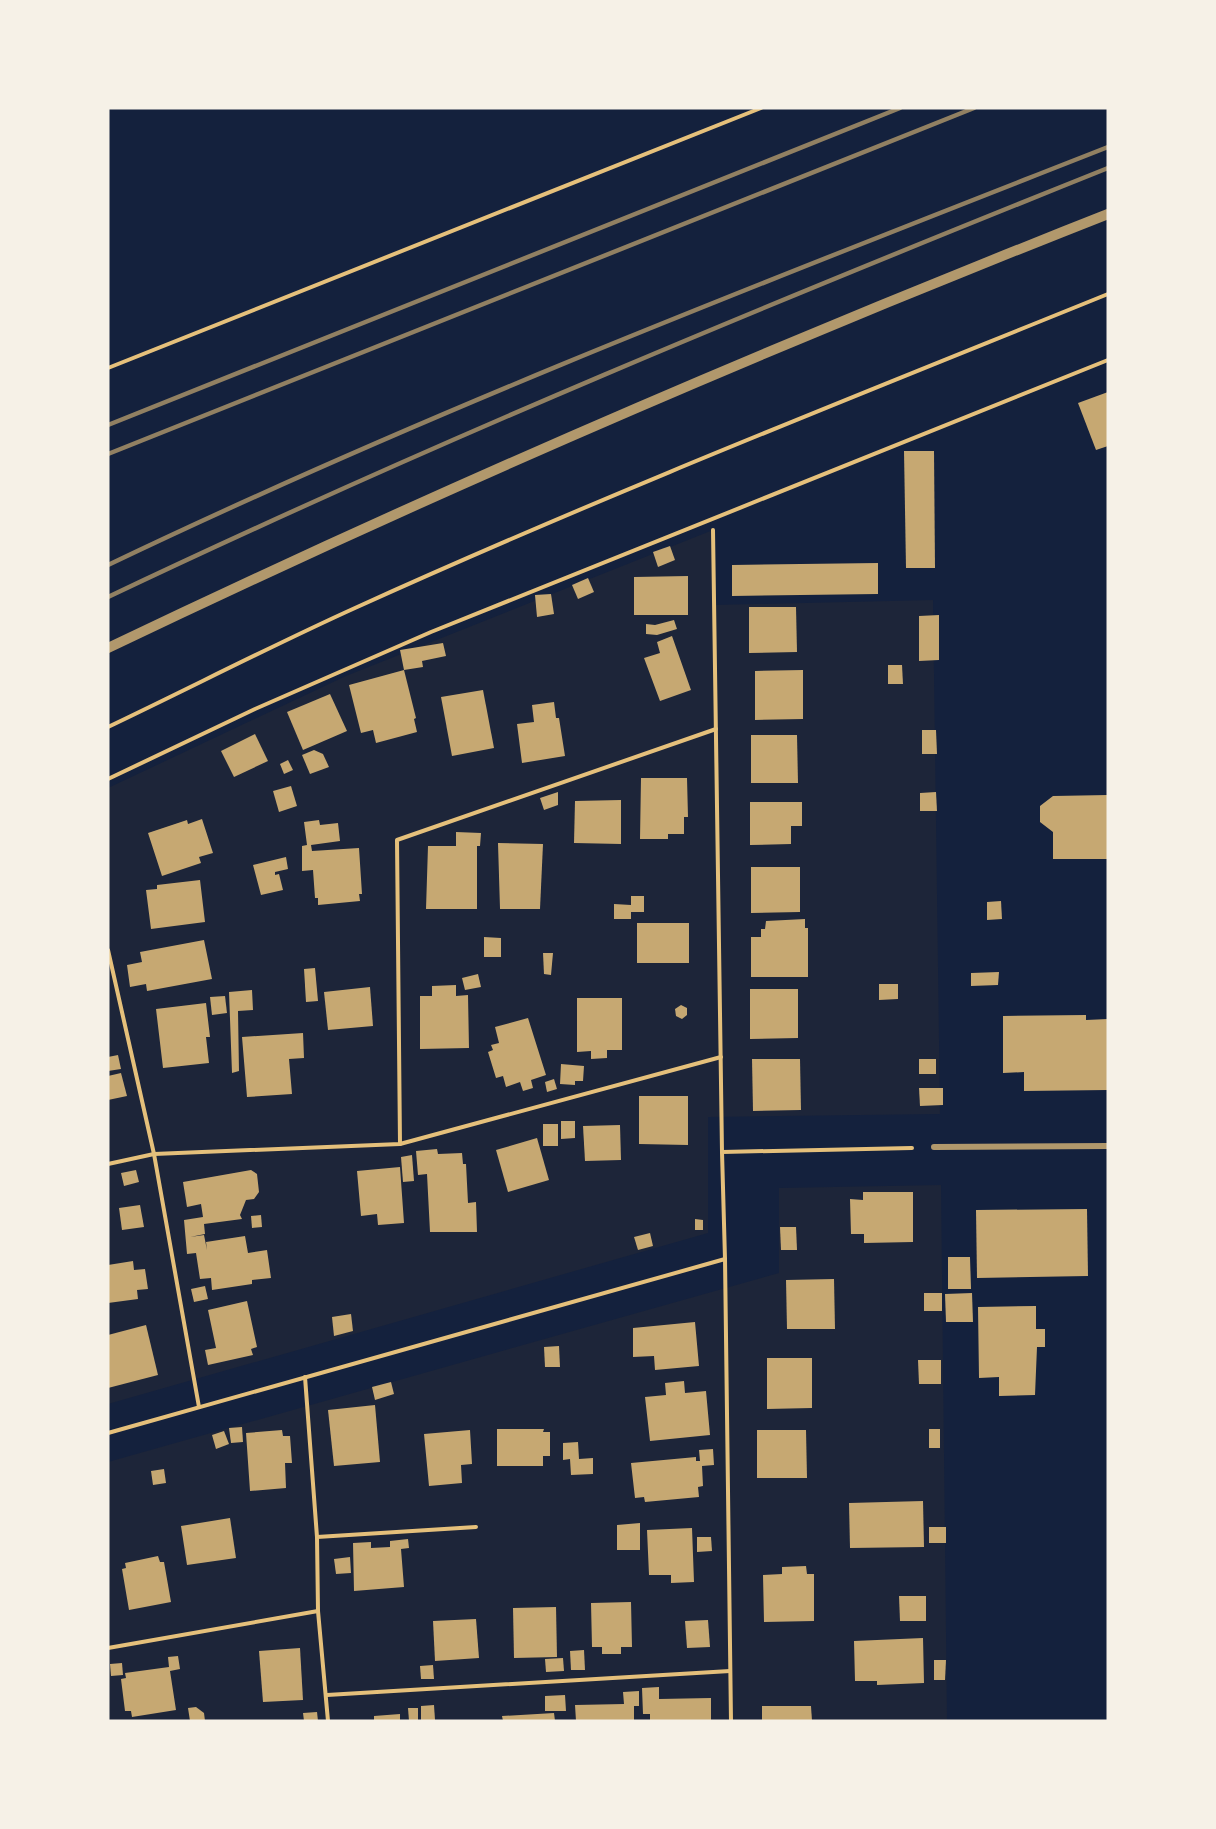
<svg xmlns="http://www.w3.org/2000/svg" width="1216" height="1829" font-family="'Archivo Narrow',sans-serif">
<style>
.green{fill:#1d2539}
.building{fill:#c6a872}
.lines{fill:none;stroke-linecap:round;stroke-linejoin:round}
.path{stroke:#e5c07b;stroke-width:4}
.minor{stroke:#b1986c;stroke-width:6}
.tertiary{stroke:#b1986c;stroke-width:10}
.rail{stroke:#918062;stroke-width:4.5}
</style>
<rect width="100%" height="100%" fill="#14213d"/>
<g class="green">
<path d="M713 530 714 605 933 600 940 1114 708 1117V1233L108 1404V788L346 676Z"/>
<path d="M941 1185 947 1721H108V1462L779 1273V1188Z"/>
</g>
<g class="building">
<path d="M1108 392V446L1096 450 1078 403Z"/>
<path d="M904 451H934L935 568H906Z"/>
<path d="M670 546 675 560 658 567 653 552Z"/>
<path d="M878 563V594L732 596V565Z"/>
<path d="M688 576V615H634V577Z"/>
<path d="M588 578 594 592 578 599 572 585Z"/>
<path d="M551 594 554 614 537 617 535 595Z"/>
<path d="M749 607H796L797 652 749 653Z"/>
<path d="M939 615V660L919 661V616Z"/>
<path d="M674 620 677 629 657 635 646 634V624L655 625Z"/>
<path d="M672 636 691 690 660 701 644 658 660 653 657 642Z"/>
<path d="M443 643 446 656 422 661 423 667 404 670 416 718 414 719 417 732 376 743 373 730 361 733 349 685 404 670 400 650Z"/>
<path d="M888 665H902L903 684H888Z"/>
<path d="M803 670V719L755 720V671Z"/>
<path d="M483 690 494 748 452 756 441 697Z"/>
<path d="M330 694 347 731 303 750 287 712Z"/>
<path d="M554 702 556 718H559L565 756 522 763 517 724 534 722 532 705Z"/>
<path d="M922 730H936L937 754H922Z"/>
<path d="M255 734 268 761 234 777 221 751Z"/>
<path d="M751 735H797L798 783H751Z"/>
<path d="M314 750 323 754 329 767 310 774 302 755Z"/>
<path d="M288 760 293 770 284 774 280 764Z"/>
<path d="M641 778H687L688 817H684V834H668V839H640Z"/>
<path d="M291 786 297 806 279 812 273 791Z"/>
<path d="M558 792V805L544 810 540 798Z"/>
<path d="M936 792 937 811H920V793Z"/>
<path d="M1108 795V859H1053V832L1040 822V806L1053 796Z"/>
<path d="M621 800V844L574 843 575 801Z"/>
<path d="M750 802H802V826H791V844L750 845Z"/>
<path d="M202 819 213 853 199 857 201 863 162 876 148 833 187 820 188 824Z"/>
<path d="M319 820 320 825 338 823 340 841 311 845 312 851 359 848 362 894H359L360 901 318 905V898H315L313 870 302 871V846L307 845 304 822Z"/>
<path d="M456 832 481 833 480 846H477V909H426L428 846H456Z"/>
<path d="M498 843 543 844 540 909H500Z"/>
<path d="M286 857 288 869 275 872V875L279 874 283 890 261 895 253 865Z"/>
<path d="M751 867H800V912L751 913Z"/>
<path d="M200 880 205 922 151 929 146 890 157 889V885Z"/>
<path d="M631 896H644V912H631V919H614V904L631 905Z"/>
<path d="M1001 901 1002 919 987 920V902Z"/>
<path d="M805 919V928H808V977H751V937H761V929H765L766 921Z"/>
<rect x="637" y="923" width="52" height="40"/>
<path d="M484 937 501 938V957H484Z"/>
<path d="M204 940 212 979 147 991 146 984 130 987 127 965 142 962 140 952Z"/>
<path d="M543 953H553L551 975 544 974Z"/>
<path d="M315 968 318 1001 306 1002 304 969Z"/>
<path d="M999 972 998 985 971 986V973Z"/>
<path d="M478 974 481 987 465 990 462 978Z"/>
<path d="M879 984H898V999L879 1000Z"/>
<path d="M456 985V996L468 995 469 1048 420 1049V996H432V986Z"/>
<path d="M370 987 373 1026 328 1030 324 992Z"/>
<path d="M750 989H798V1038L750 1039Z"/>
<path d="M252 990 253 1010 238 1011 239 1071 232 1073 229 992Z"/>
<path d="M225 996 227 1013 212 1015 210 997Z"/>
<path d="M577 998H622V1050H607V1058L591 1059V1051L577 1052Z"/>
<path d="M206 1003 210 1037H206L209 1063 163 1068 156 1009Z"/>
<path d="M681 1005 687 1008V1015L682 1019 676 1016 675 1009Z"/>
<path d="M1086 1015V1020L1108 1019V1090L1024 1091V1072L1003 1073V1016Z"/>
<path d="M528 1018 546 1075 531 1080 533 1088 523 1091 520 1082 506 1087 503 1076 496 1078 488 1052 493 1050 491 1045 499 1043 495 1027Z"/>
<path d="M303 1033 304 1058 289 1059 292 1094 247 1097 242 1037Z"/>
<path d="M118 1055 121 1069 108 1071V1057Z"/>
<path d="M752 1059H800L801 1110 753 1111Z"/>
<rect x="919" y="1059" width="17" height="15"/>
<path d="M561 1064 584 1066 583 1081H575V1085L560 1084Z"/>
<path d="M121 1073 127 1096 108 1100V1076Z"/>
<path d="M554 1079 557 1089 547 1092 545 1082Z"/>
<path d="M919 1088H943V1105L920 1106Z"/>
<path d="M639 1096H688V1145L639 1144Z"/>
<path d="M561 1121H575V1138L561 1139Z"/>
<rect x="543" y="1124" width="15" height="22"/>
<path d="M620 1125 621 1160 585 1161 583 1126Z"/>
<path d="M537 1138 549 1180 508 1192 496 1150Z"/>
<path d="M437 1149 438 1154 462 1153 463 1164H466L468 1203 476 1202 477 1232H430L427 1174 418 1175 416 1151Z"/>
<path d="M412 1155 414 1181 403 1182 401 1157Z"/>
<path d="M400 1167 404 1223 378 1225 377 1214 361 1216 357 1171Z"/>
<path d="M136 1170 139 1182 124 1186 121 1173Z"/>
<path d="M251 1170 257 1174 259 1192 254 1199 246 1200 240 1215 242 1219 204 1224 205 1234 190 1237 204 1235 207 1250 206 1242 245 1236 248 1253 267 1250 271 1278 252 1280V1284L212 1290 211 1278 200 1279 196 1253 187 1254 184 1220 203 1217 201 1204 187 1207 183 1182Z"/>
<path d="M863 1192H913V1242L864 1243V1234H851L850 1199 863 1200Z"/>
<path d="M140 1205 144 1227 122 1230 119 1208Z"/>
<path d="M1087 1209 1088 1276 977 1278 976 1210Z"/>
<path d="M261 1215 262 1227 252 1228 251 1216Z"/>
<path d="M695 1219 703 1220V1230H695Z"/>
<path d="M780 1227H796L797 1250H781Z"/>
<path d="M650 1233 653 1246 638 1250 634 1237Z"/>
<path d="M948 1257H970L971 1289H948Z"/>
<path d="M133 1261 134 1270 145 1269 148 1289 137 1290 138 1299 108 1303V1265Z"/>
<path d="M834 1279 835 1329H787L786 1280Z"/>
<path d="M205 1286 208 1299 194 1302 191 1289Z"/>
<rect x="924" y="1293" width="18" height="18"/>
<path d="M972 1293 973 1322H946L945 1294Z"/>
<path d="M247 1301 257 1347 251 1349 253 1355 208 1365 205 1350 216 1348 208 1310Z"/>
<path d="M1036 1306V1329H1045V1347H1037L1035 1395 999 1396V1377L979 1378 978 1307Z"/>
<path d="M351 1314 353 1331 334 1336 332 1317Z"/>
<path d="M695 1322 699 1366 655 1370 654 1356 633 1357V1328Z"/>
<path d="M146 1325 158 1375 108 1388V1335Z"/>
<path d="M559 1346 560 1367H545L544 1347Z"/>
<path d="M767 1358H812V1408L767 1409Z"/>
<path d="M918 1360H941V1384H919Z"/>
<path d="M684 1381 685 1393 706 1391 710 1435 650 1441 645 1397 666 1395 665 1383Z"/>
<path d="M391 1382 394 1394 375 1400 372 1387Z"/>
<path d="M375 1405 380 1462 334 1466 328 1410Z"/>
<path d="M242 1427 243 1442 231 1443 229 1428Z"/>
<path d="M497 1429H544L543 1432H550V1456H543V1466H497Z"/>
<rect x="929" y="1429" width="11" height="19"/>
<path d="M282 1430 283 1436H290L292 1463H285L286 1488 250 1491 246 1433Z"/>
<path d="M470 1430 472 1464 461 1465 462 1483 429 1486 424 1434Z"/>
<path d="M757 1430H806L807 1478H757Z"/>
<path d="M224 1431 229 1444 216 1449 212 1435Z"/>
<path d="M578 1442 579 1459 593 1458V1474L571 1475 570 1459 563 1460V1443Z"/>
<path d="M713 1449 714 1465 702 1466 703 1486 698 1487 699 1497 645 1502 644 1497 635 1498 631 1463 696 1457V1461H700L699 1450Z"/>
<path d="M164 1469 166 1483 153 1485 151 1471Z"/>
<path d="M923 1501 924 1547 850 1548 849 1503Z"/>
<path d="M230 1518 236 1558 187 1565 181 1526Z"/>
<path d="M640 1523V1550H617V1525Z"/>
<rect x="929" y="1527" width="17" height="16"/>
<path d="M692 1528 694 1582 671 1583V1575H649L647 1530Z"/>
<path d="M697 1537H711L712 1551 697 1552Z"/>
<path d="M408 1539 409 1548 401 1549 404 1587 354 1591 353 1543 371 1542V1548L390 1547V1541Z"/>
<path d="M158 1556 160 1562H164L171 1602 129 1610 122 1569 126 1568 125 1563Z"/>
<path d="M350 1557 351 1573 336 1574 334 1559Z"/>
<path d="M806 1566 807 1574H814V1621L764 1622 763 1575 782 1574V1567Z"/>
<path d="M899 1596H926V1621H900Z"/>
<path d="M631 1602 632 1647H621V1654H602V1647H592L591 1603Z"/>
<path d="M556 1607 557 1657 514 1658 513 1608Z"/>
<path d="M476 1619 479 1658 435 1661 433 1621Z"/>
<path d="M708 1620 710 1647 687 1648 685 1621Z"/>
<path d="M923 1638 924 1683 877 1685V1681H855L854 1641Z"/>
<path d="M300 1648 303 1700 263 1702 259 1651Z"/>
<path d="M584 1650 585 1670H571L570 1651Z"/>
<path d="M178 1656 180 1669 170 1671 176 1710 132 1717 131 1711H125L121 1679 126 1678 125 1673 169 1667 168 1657Z"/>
<path d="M563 1658 564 1671 546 1672 545 1659Z"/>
<path d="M934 1660H946L945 1680H934Z"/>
<path d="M122 1663 123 1675 111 1676 110 1664Z"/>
<path d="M433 1665 434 1679H421L420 1666Z"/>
<path d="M659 1687V1699L711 1698V1721H650V1714H643L642 1688Z"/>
<path d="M639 1691V1706H634V1721H576L575 1705 624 1704 623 1692Z"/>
<path d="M565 1695 566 1711H545V1696Z"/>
<path d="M434 1705 435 1720 421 1721V1706Z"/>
<path d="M762 1706H811L812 1721H762Z"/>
<path d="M196 1707 204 1713 205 1721H190L188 1708Z"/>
<path d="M408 1708H418V1721H409Z"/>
<path d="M317 1712 318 1721H304L303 1713Z"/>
<path d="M554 1713 555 1721H503L502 1716Z"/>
<path d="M400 1714V1721H374V1716Z"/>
</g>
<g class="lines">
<g class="path">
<path d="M108 368 761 108"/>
<path d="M713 530 722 1152"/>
<path d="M108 727C190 688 271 646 355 608 602 496 856 396 1108 294"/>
<path d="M108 779 255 709 431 632 1108 360"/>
<path d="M108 950 154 1154 199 1407"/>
<path d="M400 1144 397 840 716 729"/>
<path d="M108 1164 154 1154 400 1144 721 1057"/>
<path d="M725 1259 731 1721"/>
<path d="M305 1377 317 1537 318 1611 328 1721"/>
<path d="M108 1433 725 1259 722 1152 912 1148"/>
<path d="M317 1537 476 1527"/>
<path d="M108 1648 318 1611"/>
<path d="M327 1695 730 1671"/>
</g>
<path class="minor" d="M934 1147 1108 1146"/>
<path class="tertiary" d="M108 648C436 491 770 347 1108 214"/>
<g class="rail">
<path d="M108 425 900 108"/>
<path d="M108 454 974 108"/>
<path d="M108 565C434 409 772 279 1108 147"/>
<path d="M108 597C436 441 771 303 1108 168"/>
</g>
</g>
<rect width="1216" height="1829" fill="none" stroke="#f6f1e7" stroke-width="219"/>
</svg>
